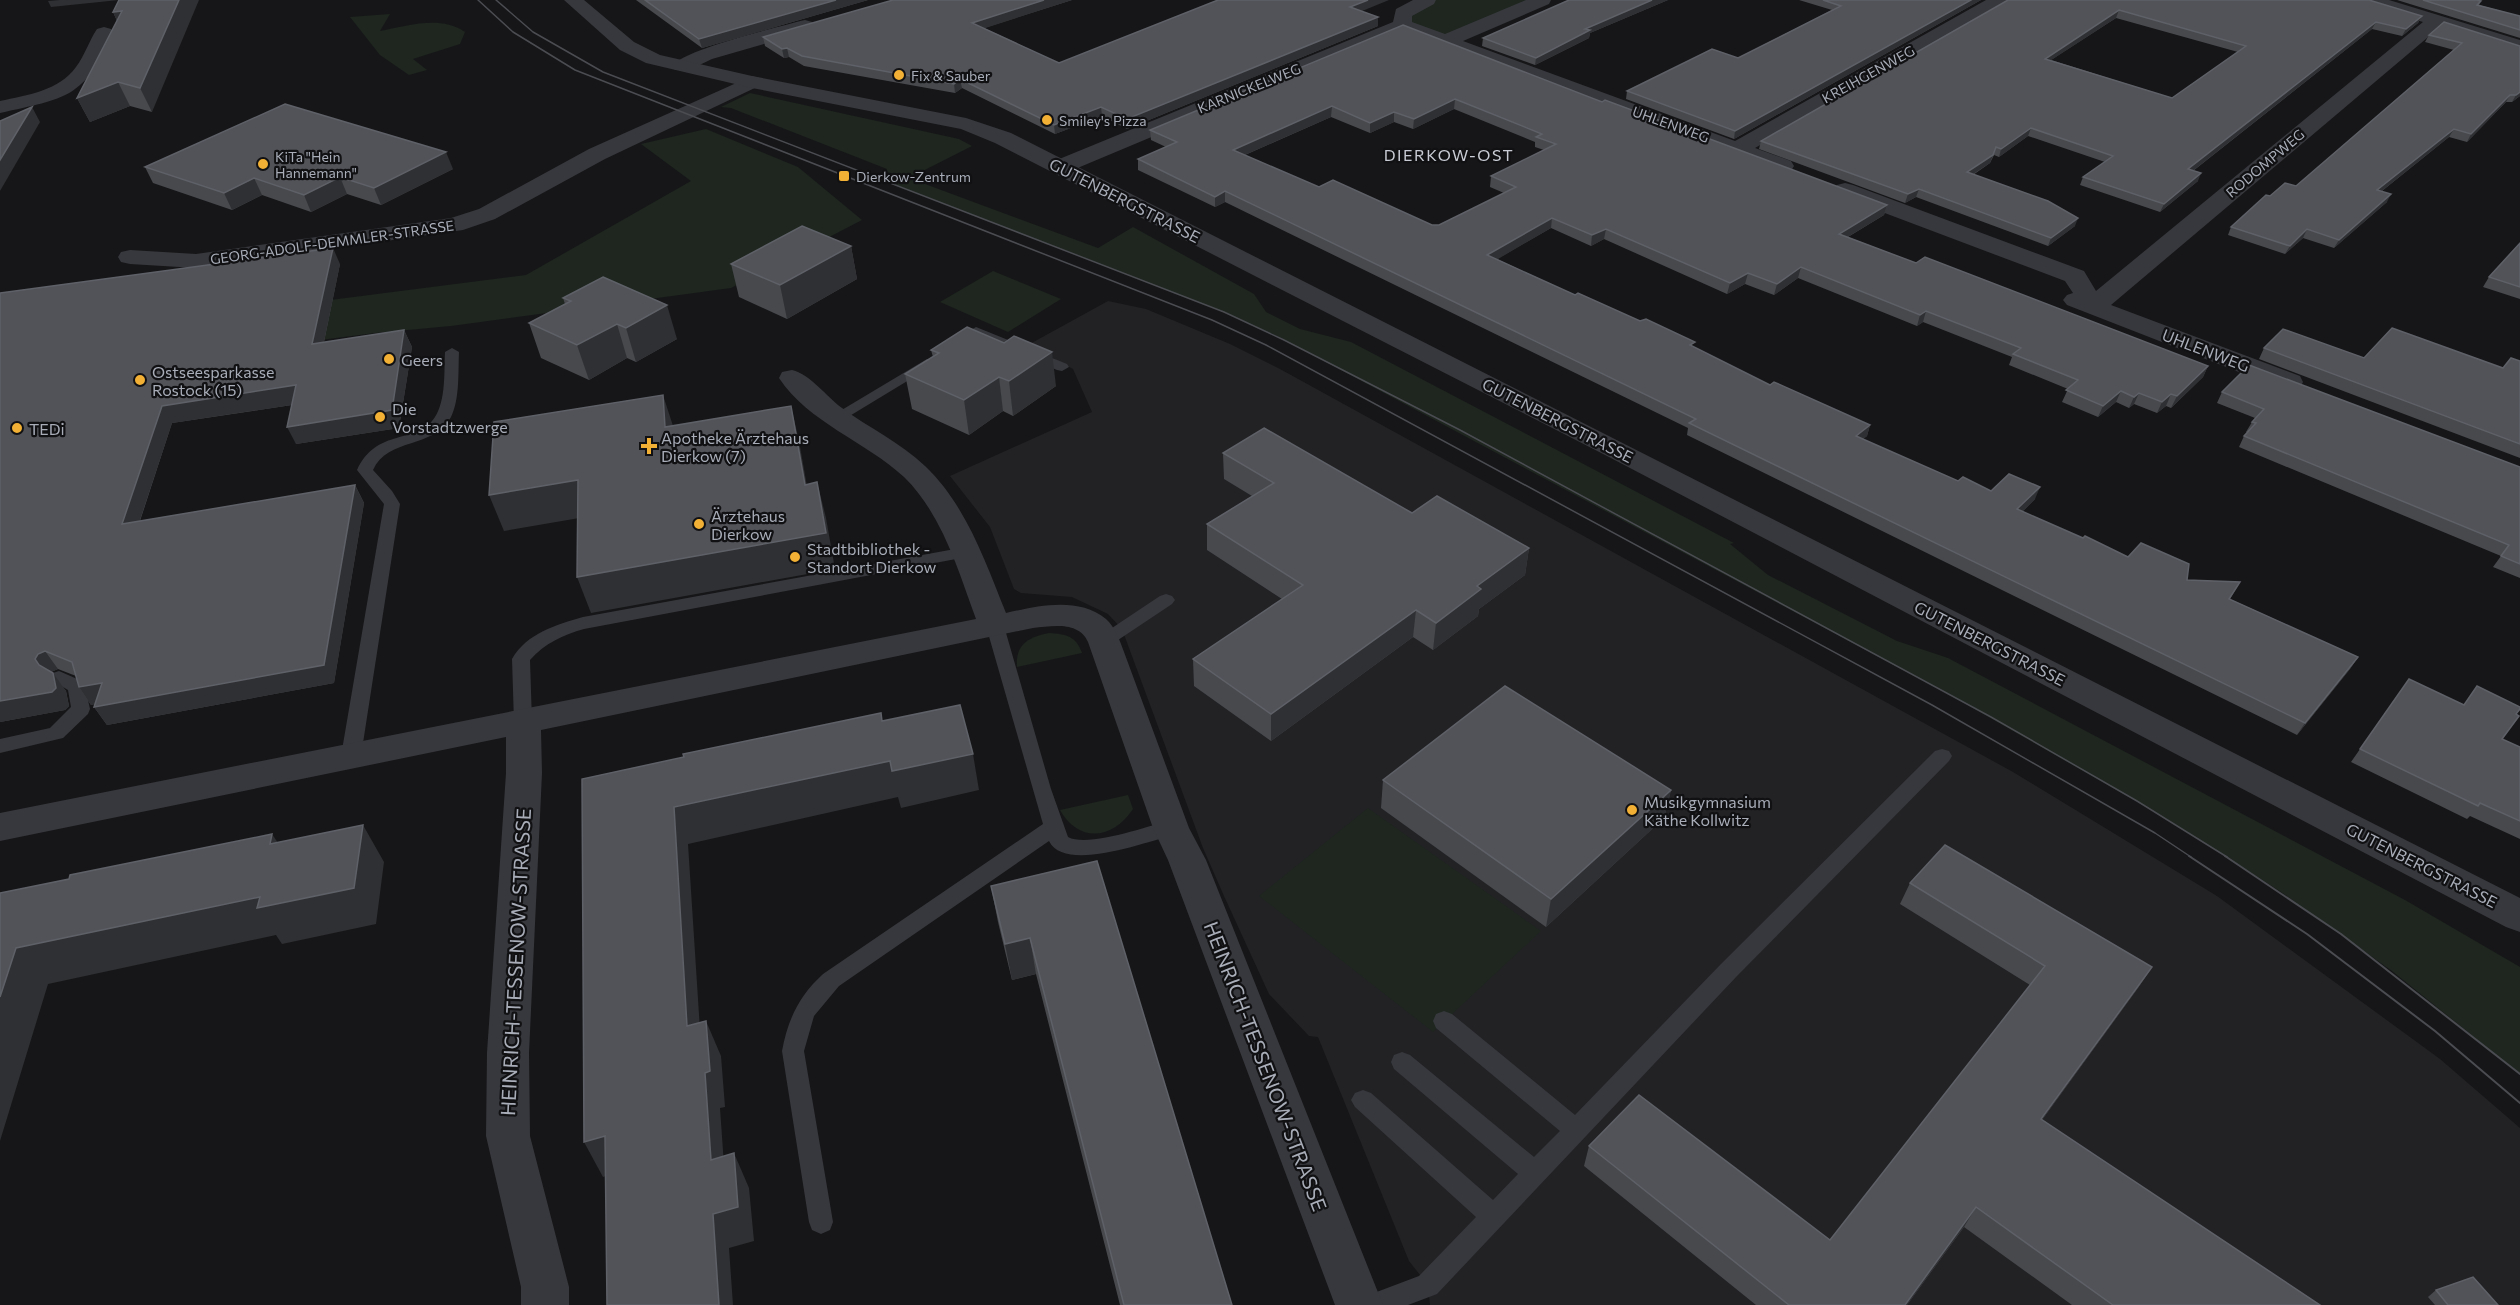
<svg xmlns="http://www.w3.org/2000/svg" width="2520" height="1305" font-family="Commissioner,sans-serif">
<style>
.built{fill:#222225}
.green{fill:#1e261f}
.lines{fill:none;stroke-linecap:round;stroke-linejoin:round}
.service{fill:#37383d;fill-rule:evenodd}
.minor{fill:#37383d;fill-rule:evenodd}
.tertiary{fill:#37383d;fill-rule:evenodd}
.tram-far1{stroke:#4a4c52;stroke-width:1.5}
.tram{stroke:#4a4c52;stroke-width:2}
.wall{fill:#47494d;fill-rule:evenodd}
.shaded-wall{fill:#2f3033}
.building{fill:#525359;stroke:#5f6168;stroke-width:1.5;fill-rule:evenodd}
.poi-dot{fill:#f2b134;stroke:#111113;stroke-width:2}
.labels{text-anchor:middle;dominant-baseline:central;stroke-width:4.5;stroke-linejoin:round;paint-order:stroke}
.far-street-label{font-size:14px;fill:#a8adb8;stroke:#111113}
.far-poi-label{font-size:14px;fill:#a8adb8;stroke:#111113;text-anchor:start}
.far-quarter-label{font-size:16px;letter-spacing:1.5px;fill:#c9ccd4;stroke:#111113}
.street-label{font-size:16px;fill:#a8adb8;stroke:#111113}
.poi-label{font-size:16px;fill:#a8adb8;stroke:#111113;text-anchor:start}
.near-street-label{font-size:20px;fill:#a8adb8;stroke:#111113}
</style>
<rect width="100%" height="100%" fill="#161618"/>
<path class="built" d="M1108 301 1146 309 1230 344 1280 369 2013 772 2217 896 2440 1059 2520 1128V1305H1430L1428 1285 1409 1261 1318 1037 1309 1036 1269 994 1224 896 1203 848 1122 629 1108 614 1072 597 1021 593 1014 589 990 527 950 476 1092 412 1073 369 1028 345Z"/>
<g class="green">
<path d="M1427 0H1542L1446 41 1402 25Z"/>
<path d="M390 14 380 31C409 26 439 15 465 32L460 44 413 59 427 70 409 75 380 55 350 17Z"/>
<path d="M750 93 959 139 972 146 907 179 948 172 925 184 1098 248 1133 227 1254 294 1266 312 1300 329 1351 342 1734 543 1730 544 1768 575 1897 641 1948 658 2405 900 2520 967V1074L2392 971 2281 892 2167 819 1950 695 1283 339 1224 312 896 185 904 180 885 171 887 169 731 108 721 107Z"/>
<path d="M706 129 798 167 862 220 731 288 451 326 375 333 173 359 0 342 526 275 691 181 641 144Z"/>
<path d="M993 271 1061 299 1008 332 940 302Z"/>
<path d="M1049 633C1066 634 1076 636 1082 653L1017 667C1015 644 1029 637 1049 633Z"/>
<path d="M1128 795 1133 809C1113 839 1079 844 1060 810Z"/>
<path d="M1368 808 1541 931 1433 1032 1259 896Z"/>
</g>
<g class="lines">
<g class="service">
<path d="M976 327 1067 364 1069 367 1062 371 1057 370 977 337 960 348H950L948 345 950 342Z"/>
<path d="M452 348 459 352C458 372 460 399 451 417 434 449 388 437 373 470L392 491 400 504 361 756 358 761 351 763 344 761 341 756 384 504 357 470C377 427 417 445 435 417 446 400 444 371 445 352Z"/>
<path d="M927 359 934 363 932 366 843 420 838 422 830 417Z"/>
<path d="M966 547 972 548 974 552 972 556 584 629C563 635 545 643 530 660L532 722 530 727 523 729 516 727 514 722 512 659C527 633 556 625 583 617Z"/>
<path d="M1166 594 1172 596 1175 600 1172 604 1109 646H1097L1094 642 1097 638 1160 596Z"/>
<path d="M995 620 1001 622 1004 626 1051 789 1068 837C1088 848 1148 826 1171 820L1178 823 1181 828 1178 833 1171 836C1144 842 1065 873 1049 841L839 986 814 1016 804 1051 833 1222 830 1230 821 1234 812 1230 809 1222 782 1051C788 1019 799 996 823 974L1043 824 986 626 989 622Z"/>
<path d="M59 671 84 682 90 709 88 714 63 738 0 753V739L50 728 71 707 68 690 53 681 50 677 53 673Z"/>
<path d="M1942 749 1949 751 1952 756 1949 761 1737 976 1437 1294 1408 1305H1362L1366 1296 1419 1276 1476 1217 1355 1107 1351 1100 1355 1093 1363 1090 1371 1093 1493 1200 1518 1174 1394 1069 1391 1062 1394 1055 1402 1052 1410 1055 1534 1157 1560 1131 1436 1028 1433 1021 1436 1014 1444 1011 1452 1014 1575 1115 1721 964 1935 751Z"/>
</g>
<g class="minor">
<path d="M1413 0H1436L1434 4 1412 16V22L1445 34 1526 0H1551L1549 4 1463 41 1735 141 1986 0H2009L2007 4 1755 148 1791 161 1794 166 1791 171 1783 173 1402 32 1068 172 1060 174 1052 172 1049 167 1052 162 1393 22 1396 9Z"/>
<path d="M2361 0H2389L2520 40V52L2440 27 2111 305 2300 376 2303 382 2300 388 2290 390 2280 388 2067 305 2063 300 2067 295 2073 293 2065 281 1837 195 1834 190 1837 185 1845 183 1853 185 2084 271 2096 291 2423 22 2363 4Z"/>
<path d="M805 20 812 22 815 26 812 30 712 59 689 70H675L672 66C683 50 781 26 805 20Z"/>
<path d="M104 27 111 29 114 33C83 99 67 98 0 113V101C27 95 59 91 76 67 85 55 89 41 97 29Z"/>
<path d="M752 76 759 78 762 82 759 86 605 159 495 219 463 230 196 268 130 264 121 262 118 257 121 252 130 250 196 254 451 218 479 209 589 149Z"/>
<path d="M792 370C811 375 826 396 842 408 869 428 900 442 925 466 966 505 985 561 1006 613 1037 606 1078 596 1106 619 1115 627 1120 641 1124 652L1189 828 1206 860 1383 1305H1335L1168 860 1153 828 1088 642C1079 621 1052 626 1033 628L541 730 542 773 529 1053 530 1136 569 1287V1305H521V1287L486 1136 487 1053 506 773V737L0 841V813L976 619C958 570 942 514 904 477 865 441 809 423 779 378L782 372Z"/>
</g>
<path class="tertiary" d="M564 0H584L634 42 660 55 752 76 966 118 1011 133 2520 898V932L2506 927 1609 457 995 143 961 129 752 88 646 63 620 50Z"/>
<g class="tram-far1">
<path d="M478 0 513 32 575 70 1212 320 1266 345 1932 705 2155 833 2191 857"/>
<path d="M496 0 533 32 603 72 1224 312 1284 340 1460 430 1991 717 2137 801 2227 857"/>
</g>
<g class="tram">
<path d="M2189 856 2307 934 2435 1031 2520 1103"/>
<path d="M2225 856 2341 934 2520 1074"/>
</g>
</g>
<g class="wall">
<path d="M119 0 152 112 130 106 90 122 77 98 117 21 113 12Z"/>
<path d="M636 0H868L702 48Z"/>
<path d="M893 0H1072L984 28 1059 63 1362 11 1378 26 1127 129 1102 116 1055 134 962 88 955 93 804 66 789 57 784 58 765 46 763 37Z"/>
<path d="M1569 0H1668L1590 33 1589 38 1535 65 1482 46 1483 38Z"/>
<path d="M1799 0H1981L1734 139 1626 99 1627 91 1738 58 1832 10Z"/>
<path d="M2008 0 2422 16 2418 23 2402 36 2372 29 2193 171 2198 181 2160 212 2080 185 2083 177 2105 162 2028 136 1999 157 1994 155 1990 163 1973 175 2075 226 2048 246 1916 197 1905 203 1759 149 1761 141ZM2116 18 2238 52 2172 98 2051 60Z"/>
<path d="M2397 0H2477L2481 1 2479 5 2520 16V38Z"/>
<path d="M1403 25 1602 102 1887 205 1884 215 1848 237 1916 263 2208 366 2203 377 2171 408 2166 406 2157 413 2134 404 2129 408 2116 402 2098 417 2062 402 2068 389 2009 365 2012 357 1923 322 1917 326 1798 278 1774 295 1745 284 1727 294 1604 239 1591 246 1551 228 1497 259 1575 295 1694 347 1770 385 1870 425 1867 436 1863 439 1958 481 1991 491 2035 499 2022 512 2128 557 2187 580 2240 582 2230 599 2358 657 2350 669 2297 735 1687 435 1688 428 1225 202 1215 207 1138 170V159L1166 147 1151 140 1150 130ZM1454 109 1535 142V147L1544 150 1491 176 1490 187 1504 193 1439 225H1432L1319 187 1245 155 1331 117 1370 133 1394 122 1413 129Z"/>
<path d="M2429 35 2520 46V96L2512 102H2506L2467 142 2449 137 2382 191 2387 202 2334 248 2303 238 2285 254 2228 235 2231 227 2270 196 2296 186 2454 50 2425 42Z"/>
<path d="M145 167 453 169 381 205 347 194 311 212 262 195 232 210 153 183Z"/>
<path d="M2520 243V299L2483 287 2489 277Z"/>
<path d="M851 246 857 279 787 319 739 297 731 264Z"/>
<path d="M340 264 324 342 404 330 412 347 399 428 296 444 292 405 172 423 140 521 355 485 364 503 334 683 107 725 94 707 95 704 91 705 79 687 76 676 58 669 51 672 66 691 69 706 65 710 0 722V293Z"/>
<path d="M563 298 677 339 636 362 627 358 589 380 541 358 529 323 565 304Z"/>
<path d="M2264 348 2364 358 2503 368 2520 361V458L2259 359Z"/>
<path d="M931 350 1056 386 1013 416 1003 411 969 435 912 409 905 374 933 357Z"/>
<path d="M2222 392 2520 467V578L2493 567 2501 556 2239 447 2244 436 2248 433 2246 432 2252 422 2255 418 2217 403Z"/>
<path d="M1223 453 1412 513 1529 548 1525 575 1479 609 1478 616 1433 650 1413 637 1271 741 1194 686 1193 659 1282 599 1207 550V524L1252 496 1224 479Z"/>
<path d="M2409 679 2464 705 2516 714 2502 739 2520 747V839L2470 816 2467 819 2351 762Z"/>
<path d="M1383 780 1671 790 1664 818 1546 927 1381 808Z"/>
<path d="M1097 861 1232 1305H1120L1036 974 1012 980 998 922 991 886Z"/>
<path d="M1910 883 2152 967 2138 988 2042 1120 2320 1305H2072L1964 1227 1907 1305H1756L1584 1166 1589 1146 1830 1240 2030 985 1900 904Z"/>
<path d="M2436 1290 2498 1305H2435L2428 1297Z"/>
</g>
<g class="shaded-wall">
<path d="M60 0H119L51 7 48 1Z"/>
<path d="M179 0H199L152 112 140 88Z"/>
<path d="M836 0H868L702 48 699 39Z"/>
<path d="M1044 0H1072L973 32 972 23Z"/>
<path d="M1368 0H1389L1350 16V7Z"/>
<path d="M1652 0H1668L1590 33 1589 38 1535 65 1536 58 1585 29Z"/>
<path d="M1971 0H1981L1734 139 1735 131Z"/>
<path d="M2119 10 2116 18 2042 66 2045 59Z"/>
<path d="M122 11 124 35 113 12Z"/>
<path d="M2422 16 2418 23 2402 36 2406 29Z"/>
<path d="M1378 17V26L1127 129V119Z"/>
<path d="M2376 22 2372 29 2185 177 2188 169Z"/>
<path d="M787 48 789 57 784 58 782 49Z"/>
<path d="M960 79 962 88 955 93 954 84Z"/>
<path d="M118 82 130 106 90 122 77 98Z"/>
<path d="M2520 92V96L2512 102 2516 95Z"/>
<path d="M2510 95 2506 102 2467 142 2471 134Z"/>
<path d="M1455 99 1454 109 1413 129 1414 119Z"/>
<path d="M1332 106 1331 117 1233 160V150Z"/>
<path d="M32 107 40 122 0 191V160Z"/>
<path d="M1101 107 1102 116 1055 134 1054 125Z"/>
<path d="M1394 112V122L1370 133V123Z"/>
<path d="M2031 128 2028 136 1999 157 2001 149Z"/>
<path d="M2454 129 2449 137 2373 198 2377 190Z"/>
<path d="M1996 147 1990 163 1964 180 1967 172Z"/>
<path d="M446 152 453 169 381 205 374 188Z"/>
<path d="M2201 173 2198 181 2160 212 2164 204Z"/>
<path d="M340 177 347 194 311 212 304 195Z"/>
<path d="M254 178 262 195 232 210 224 193Z"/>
<path d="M1919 189 1916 197 1905 203 1908 194Z"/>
<path d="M1225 191V202L1215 207V197Z"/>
<path d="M2391 194 2387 202 2334 248 2339 240Z"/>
<path d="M1887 205 1884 215 1836 244 1839 234Z"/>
<path d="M1552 218 1551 228 1486 266 1487 255Z"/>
<path d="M2078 218 2075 226 2048 246 2051 238Z"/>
<path d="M1606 229 1604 239 1591 246 1592 235Z"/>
<path d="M2307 229 2303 238 2285 254 2290 246Z"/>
<path d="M851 246 857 279 787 319 780 285Z"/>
<path d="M333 248 340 264 320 361 312 344Z"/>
<path d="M1801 267 1798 278 1774 295 1777 284Z"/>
<path d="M1748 273 1745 284 1727 294 1730 283Z"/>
<path d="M667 305 677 339 636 362 626 328Z"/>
<path d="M1926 311 1923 322 1917 326 1920 315Z"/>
<path d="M617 324 627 358 589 380 577 345Z"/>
<path d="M404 330 412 347 399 428 296 444 287 427Z"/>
<path d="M1052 352 1056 386 1013 416 1009 381Z"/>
<path d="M2208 366 2203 377 2171 408 2177 396Z"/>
<path d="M999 377 1003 411 969 435 964 400Z"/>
<path d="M296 385 305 403 172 423 133 541 122 524 162 406Z"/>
<path d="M2121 391 2116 402 2098 417 2103 406Z"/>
<path d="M2139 393 2134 404 2129 408 2134 397Z"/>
<path d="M2171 394 2166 406 2157 413 2162 402Z"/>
<path d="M663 395 674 429 665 427Z"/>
<path d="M791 406 799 441 813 520 805 485Z"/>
<path d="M1870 425 1867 436 1853 447 1856 436Z"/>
<path d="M578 480 591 516 504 531 489 495Z"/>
<path d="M817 482 826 518 835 569 591 613 577 577Z"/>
<path d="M355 485 364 503 334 683 107 725 94 707Z"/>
<path d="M2040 487 2035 499 2012 521 2017 509Z"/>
<path d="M1529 548 1525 575 1479 609 1478 616 1433 650 1436 623 1477 586Z"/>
<path d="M1416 610 1413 637 1271 741V714Z"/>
<path d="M45 651 58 669 51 672 48 677 35 659 38 654Z"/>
<path d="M2358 657 2350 669 2297 735 2305 723Z"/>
<path d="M53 673 66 691 69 706 65 710 0 722V701Z"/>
<path d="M102 683 114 701 91 705 79 687Z"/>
<path d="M973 754 979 790 901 808 898 797 688 844 702 1061 687 1026 674 807 890 761Z"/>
<path d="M1671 790 1664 818 1546 927 1551 899Z"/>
<path d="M363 825 384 862 376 924 282 944 276 935 48 984 0 1141V997L16 948Z"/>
<path d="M272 834 296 870 270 844Z"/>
<path d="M1030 938 1036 974 1012 980 1005 944Z"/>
<path d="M2152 967 2138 988 2028 1139 2041 1119Z"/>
<path d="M706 1021 721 1056 725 1107 720 1108 726 1194 711 1160 705 1073Z"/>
<path d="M605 1136 623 1171 603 1177 584 1142Z"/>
<path d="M734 1153 749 1188 754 1241 729 1248 733 1305H719L713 1214Z"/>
<path d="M1976 1207 1964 1227 1907 1305H1905Z"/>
</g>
<g class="building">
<path d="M119 0H179L140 88 118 82 77 98 122 11 113 12Z"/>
<path d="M645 0H836L699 39Z"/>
<path d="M893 0H1044L972 23 1059 63 1218 0H1368L1350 7 1378 17 1127 119 1101 107 1054 125 960 79 954 84 802 56 787 48 782 49 763 37Z"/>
<path d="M1569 0H1652L1585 29 1590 30 1536 58 1483 38Z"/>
<path d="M1823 0H1971L1735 131 1627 91 1712 49 1738 58 1841 6Z"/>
<path d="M2008 0H2369L2422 16 2406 29 2376 22 2188 169 2201 173 2164 204 2083 177 2113 156 2031 128 2001 149 1996 147 1993 155 1967 172 2048 201 2078 218 2051 238 1919 189 1908 194 1761 141ZM2119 10 2246 46 2172 98 2045 59Z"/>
<path d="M2423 0H2477L2481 1 2477 5 2520 16V30Z"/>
<path d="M2444 22 2520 46V92L2516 95H2510L2471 134 2454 129 2377 190 2391 194 2339 240 2307 229 2290 246 2231 227 2266 195 2270 196 2285 183 2296 186 2462 43 2429 35Z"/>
<path d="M1403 25 1602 102 1605 100 1887 205 1839 234 1916 263 1925 257 2208 366 2177 396 2171 394 2162 402 2139 393 2134 397 2121 391 2103 406 2066 390 2078 380 2013 354 2021 348 1926 311 1920 315 1801 267 1777 284 1748 273 1730 283 1606 229 1592 235 1552 218 1487 255 1575 295 1578 293 1640 321 1646 319 1695 342 1690 345 1770 385 1774 382 1870 425 1856 436 1958 481 1963 477 1991 491 2009 474 2040 487 2017 509 2083 538 2085 536 2128 557 2141 543 2189 564 2187 580 2240 582 2229 599 2358 657 2305 723 1689 423 1696 419 1225 191 1215 197 1138 159 1177 142 1150 130ZM1455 99 1542 134 1536 137 1556 144 1491 176 1516 187 1439 225H1432L1333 180 1319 187 1233 150 1332 106 1370 123 1394 112 1414 119Z"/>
<path d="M285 104 446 152 374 188 340 177 304 195 254 178 224 193 145 167Z"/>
<path d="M32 107 0 160V121Z"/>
<path d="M802 226 851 246 780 285 731 264Z"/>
<path d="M2520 243V287L2489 277Z"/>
<path d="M333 248 312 344 404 330 392 410 287 427 296 385 162 406 122 524 355 485 324 665 94 707 102 683 79 687 72 662 45 651 38 654 35 659 39 665 53 673 56 688 52 692 0 701V293Z"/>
<path d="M603 277 667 305 626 328 617 324 577 345 529 323 571 301 563 298Z"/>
<path d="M967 327 1004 343 1014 336 1052 352 1009 381 999 377 964 400 905 374 939 353 931 350Z"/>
<path d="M2392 328 2503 368 2511 358 2520 361V444L2264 348 2283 329 2364 358Z"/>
<path d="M2249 365 2520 467V564L2501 556 2509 545 2244 436 2256 423 2252 422 2264 409 2222 392Z"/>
<path d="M663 395 665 427 791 406 805 485 817 482 826 533 577 577 578 480 489 495 494 422Z"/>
<path d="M1264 428 1412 513 1437 496 1529 548 1477 586 1481 589 1436 623 1416 610 1271 714 1193 659 1303 585 1207 524 1274 483 1223 453Z"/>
<path d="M2409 679 2464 705 2477 686 2520 707V709L2516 714 2519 716 2502 739 2520 747V821L2480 803 2478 806 2360 749Z"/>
<path d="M1505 686 1671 790 1551 899 1383 780Z"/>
<path d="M960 705 973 754 892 771 890 761 674 807 687 1026 706 1021 710 1071 705 1073 711 1160 734 1153 738 1207 713 1214 719 1305H607L605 1136 584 1142 582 779 684 757 683 754 881 713 882 721Z"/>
<path d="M363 825 354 888 257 908 260 897 16 948 0 997V893L69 879 70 875 272 834 270 844Z"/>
<path d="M1945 845 2152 967 2041 1119 2320 1305H2113L1976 1207 1905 1305H1789L1589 1146 1639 1095 1830 1240 2045 966 1910 883Z"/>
<path d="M1097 861 1232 1305H1124L1030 938 1005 944 991 886Z"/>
<path d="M2473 1277 2498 1305H2448L2436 1290Z"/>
</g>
<g class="poi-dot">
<circle cx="899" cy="75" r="6"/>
<circle cx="1047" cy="120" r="6"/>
<circle cx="263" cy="164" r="6"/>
<rect x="838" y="170" width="12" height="12" rx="3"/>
<circle cx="389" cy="359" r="6"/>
<circle cx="140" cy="380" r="6"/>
<circle cx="380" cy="417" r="6"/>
<circle cx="17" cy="428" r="6"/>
<path d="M646 437h6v6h6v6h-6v6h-6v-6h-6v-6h6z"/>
<circle cx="699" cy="524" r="6"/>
<circle cx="795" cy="557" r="6"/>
<circle cx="1632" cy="810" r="6"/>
</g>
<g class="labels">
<g class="far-street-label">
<text transform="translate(1868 74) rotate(-29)">KREIHGENWEG</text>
<text transform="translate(1249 88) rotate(-22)">KARNICKELWEG</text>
<text transform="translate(1671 124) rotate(20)">UHLENWEG</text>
<text transform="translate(2265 163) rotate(-40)">RODOMPWEG</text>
<text transform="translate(332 242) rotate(-8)">GEORG-ADOLF-DEMMLER-STRASSE</text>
</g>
<g class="far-poi-label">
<text x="911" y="75">Fix &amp; Sauber</text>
<text x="1059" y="120">Smiley's Pizza</text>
<text x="275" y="156">KiTa "Hein<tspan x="275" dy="16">Hannemann"</tspan></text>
<text x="856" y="176">Dierkow-Zentrum</text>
</g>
<g class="far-quarter-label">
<text x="1449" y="154">DIERKOW-OST</text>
</g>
<g class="street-label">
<text transform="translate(1125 200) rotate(27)">GUTENBERGSTRASSE</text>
<text transform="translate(2206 350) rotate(21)">UHLENWEG</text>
<text transform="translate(1558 420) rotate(27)">GUTENBERGSTRASSE</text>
<text transform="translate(1990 643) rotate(27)">GUTENBERGSTRASSE</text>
<text transform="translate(2422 865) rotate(27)">GUTENBERGSTRASSE</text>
</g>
<g class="poi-label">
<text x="401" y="359">Geers</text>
<text x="152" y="371">Ostseesparkasse<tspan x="152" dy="18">Rostock (15)</tspan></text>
<text x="392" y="408">Die<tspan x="392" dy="18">Vorstadtzwerge</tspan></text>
<text x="29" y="428">TEDi</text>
<text x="661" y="437">Apotheke Ärztehaus<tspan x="661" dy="18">Dierkow (7)</tspan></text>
<text x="711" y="515">Ärztehaus<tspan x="711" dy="18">Dierkow</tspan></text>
<text x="807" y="548">Stadtbibliothek -<tspan x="807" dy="18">Standort Dierkow</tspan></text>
<text x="1644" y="801">Musikgymnasium<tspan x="1644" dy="18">Käthe Kollwitz</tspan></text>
</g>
<g class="near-street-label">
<text transform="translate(515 962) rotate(-87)">HEINRICH-TESSENOW-STRASSE</text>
<text transform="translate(1266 1066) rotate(69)">HEINRICH-TESSENOW-STRASSE</text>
</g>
</g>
</svg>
